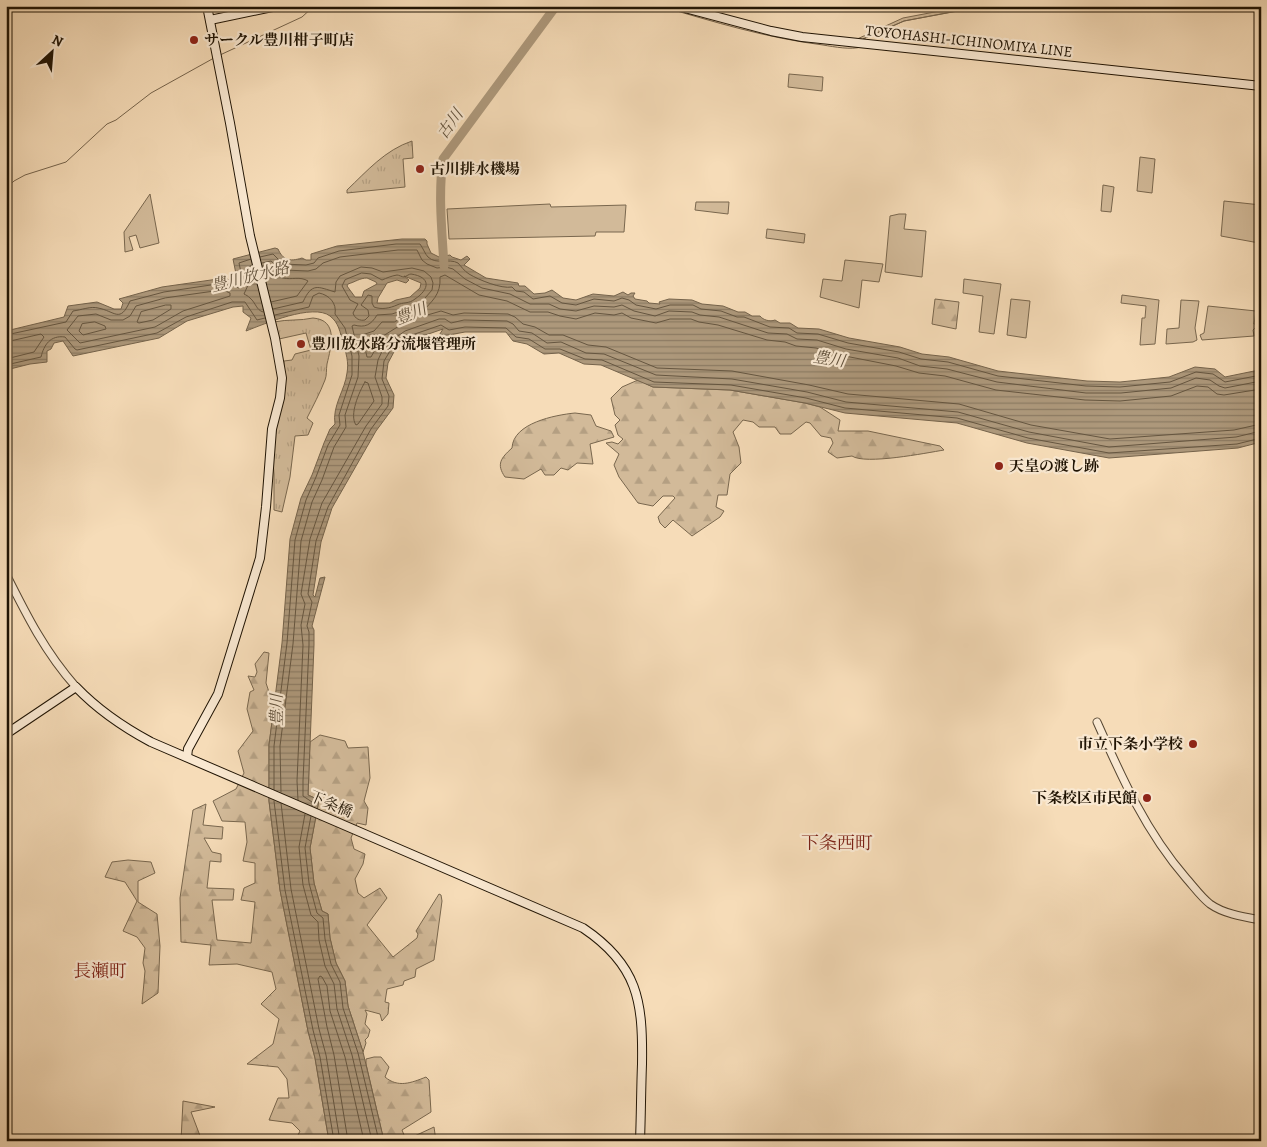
<svg xmlns="http://www.w3.org/2000/svg" width="1267" height="1147" font-family="Alegreya,'Noto Serif JP',serif">
<style>
.grass{fill:#d2ba99;stroke:#79674e}
.forest{fill:url(#forest-firs);stroke:#79674e}
.park{fill:url(#park-tufts);stroke:#79674e}
.water{fill:url(#water-rules);stroke:#75634b;fill-rule:evenodd}
.lines{fill:none;stroke-linecap:round;stroke-linejoin:round}
.shore{stroke:#665640;stroke-width:1}
.stream{stroke:#75634b;stroke-width:1}
.river{stroke:#ad987b;stroke-width:9}
.tertiary-casing{stroke:#564631;stroke-width:9}
.secondary-casing{stroke:#201404;stroke-width:10}
.tertiary{stroke:#f9e8d1;stroke-width:7}
.secondary{stroke:#f9e8d1;stroke-width:8}
.poi-dot{fill:#8f2418;stroke:#f9e8d1;stroke-width:2}
.labels{text-anchor:middle;dominant-baseline:central;stroke-width:4.5;stroke-linejoin:round;paint-order:stroke}
.poi-label{font-size:15px;font-weight:bold;fill:#201404;stroke:#f9e8d1;text-anchor:start}
.street-label{font-size:15px;fill:#201404;stroke:#f9e8d1}
.water-label{font-size:16px;font-style:italic;fill:#5f4f3a;stroke:#f9e8d1}
.quarter-label{font-size:18px;fill:#7a1f14;stroke:#f9e8d1}
</style>
<defs>
<pattern id="forest-firs" width="22" height="20" patternUnits="userSpaceOnUse" patternTransform="scale(1.25)"><rect width="22" height="20" fill="#d2ba99"/><path d="M5 1l3.5 6h-7zM16 11l3.5 6h-7z" fill="#b49f82"/></pattern>
<pattern id="park-tufts" width="24" height="20" patternUnits="userSpaceOnUse" patternTransform="scale(1.25)"><rect width="24" height="20" fill="#d2ba99"/><path d="M3 7l-1-3M5 7V3M7 7l1-3M15 17l-1-3M17 17v-4M19 17l1-3" fill="none" stroke="#b49f82"/></pattern>
<pattern id="water-rules" width="6" height="5" patternUnits="userSpaceOnUse" patternTransform="scale(1.25)"><rect width="6" height="5" fill="#ad987b"/><path d="M0 2.5h6" fill="none" stroke="#8c7b63"/></pattern>
</defs>
<rect width="100%" height="100%" fill="#f6dcb8"/>
<filter id="stains"><feTurbulence type="fractalNoise" baseFrequency=".004" numOctaves="4"/><feColorMatrix values="0 0 0 0 .2 0 0 0 0 .09 0 0 0 0 .02 0 0 0 .5 -.17"/></filter>
<radialGradient id="worn" r=".72"><stop offset=".6" stop-color="#630" stop-opacity="0"/><stop offset="1" stop-color="#630" stop-opacity=".3"/></radialGradient>
<g class="grass">
<path d="M966 6H983L904 21 863 39 862 41 855 40 903 18Z"/>
<path d="M789 74 823 77 822 91 788 87Z"/>
<path d="M1140 157 1155 159 1152 193 1137 191Z"/>
<path d="M1103 185 1114 187 1111 212 1101 211Z"/>
<path d="M150 194 159 243 140 248 136 235 129 237 133 250 125 252 124 232Z"/>
<path d="M1224 201 1261 205 1259 243 1221 236Z"/>
<path d="M696 202H729L728 214 695 210Z"/>
<path d="M550 204 551 207 626 205 624 232H596L595 236 449 239 447 209Z"/>
<path d="M899 214H906L904 229 926 231 922 277 885 272 890 216Z"/>
<path d="M767 229 805 234 804 243 766 238Z"/>
<path d="M845 260 883 264 879 282 862 280 859 308 820 297 823 279 842 281Z"/>
<path d="M964 279 1001 284 994 334 979 332 983 296 963 293Z"/>
<path d="M1122 295 1159 300 1155 344 1140 345 1142 318H1145L1146 306 1121 303Z"/>
<path d="M1011 299 1030 301 1026 338 1007 335Z"/>
<path d="M1181 300 1199 301 1195 328 1197 340 1193 342 1166 344 1167 329 1179 328Z"/>
<path d="M1208 306 1256 311 1254 324H1259L1253 330 1254 336 1202 340 1200 335 1204 333Z"/>
</g>
<g class="forest">
<path d="M935 299 959 302 956 329 932 324Z"/>
<path d="M638 380 653 387 730 390 805 403 820 407 840 420 838 431H868L940 446 944 450C926 453 865 465 852 456L837 458 828 452 833 443 831 438 821 436 810 423 806 422 791 434H780L775 427H759L753 422 743 420 733 432 739 447 741 463 730 474 727 495H718L716 507 724 511 720 517 692 536 673 520 665 528 660 523 658 517 675 498 673 496H663L653 506 638 503 619 477 614 465 619 454 606 443 612 442 618 444 623 439 618 435 615 425 620 420 615 415 611 398 622 387Z"/>
<path d="M575 413 591 415 596 426 611 431 614 437 590 444 593 464 577 463 568 470 561 468 554 475H545L541 469 524 479 505 477C496 464 501 458 512 448 513 423 555 415 575 413Z"/>
<path d="M264 652 269 653 266 683 274 707 269 745V801L280 890 308 1031 315 1058 329 1141H295L300 1131 292 1123 269 1120 278 1098H289L287 1079 278 1067 247 1064 273 1044 279 1019 261 1004 276 989 272 972 237 964 209 965 211 945 181 942 180 898 193 810 206 804 203 825 223 827 222 839 204 838 212 852 221 854V862L210 861 207 888 234 889 233 900H212L217 940 251 943 255 902 241 900 244 888 255 883V863L243 861 247 842 245 822 222 821 213 801 236 789 244 773 238 751 253 731 247 709 250 692 254 690 248 676 255 677 257 672 255 664Z"/>
<path d="M320 735 345 741 348 748 368 747 370 778 364 801 368 808 366 825 357 823 351 838 354 849 365 854 363 864 355 879 358 893 364 898 380 888 387 898 367 925 393 957 417 938 418 934 416 931 439 894 441 895 442 901 434 960 416 969 415 977 404 981 403 985 387 989 385 1002 389 1003 388 1014 382 1021 380 1014 365 1010 367 1014 365 1024 370 1030 368 1037 365 1040 366 1043 363 1052 348 1006 345 981 336 963 330 938 328 914 322 911 314 883 310 848 319 800 308 795 310 742Z"/>
<path d="M128 860 151 862 155 873 138 881V902L157 914 160 946 158 993 142 1004 145 971 143 963 145 948 137 937 123 931 137 901 125 882 105 877 112 862Z"/>
<path d="M374 1057H381L389 1067 385 1077C398 1088 411 1083 426 1077L429 1080 431 1112 402 1130 406 1140 434 1127 436 1141H384L366 1064V1059Z"/>
<path d="M183 1101 215 1107 191 1112 202 1141H181Z"/>
</g>
<g class="park">
<path d="M412 141 413 158 403 159 405 187 347 193V190C367 171 385 150 412 141Z"/>
<path d="M313 318C339 320 331 347 327 364 326 370 327 375 325 380 320 393 313 406 307 418L313 423 308 435 295 436 290 477 282 512 274 510V474L272 450 284 382V361L292 360 295 354 311 350 306 333 279 339 274 322C288 319 300 321 313 318Z"/>
</g>
<path class="water" d="M402 239H425L427 241V244L431 253 439 257 450 255 452 257 461 260 467 256 470 259 464 265 486 278 518 283 519 286H525L534 294 545 293 552 290 563 298 576 300 593 294 614 296 623 292 628 295 631 293H635L633 296 635 299 647 301 649 303 660 304 659 302 669 299 692 300 702 304 723 306 738 312H745L752 316H760C763 320 770 322 775 320L780 323H790L798 328 819 329 849 338 900 347 922 354 949 357 998 371 1087 381 1120 382 1169 377 1195 367 1215 369 1225 377 1259 370 1261 372V442L1238 448 1109 458 1027 443 957 423 845 413 805 403 730 390 653 387 601 365 584 364 559 353 544 354 527 344 513 341 506 332H465L438 337 443 329 411 340 395 350 388 363 386 378 394 395 393 408 376 431 332 508 321 542 313 595 315 597 320 578 325 577 312 626 314 630V645L308 795 319 800 310 848 314 883 322 911 328 914 330 938 336 963 345 981 348 1006 363 1052 384 1141H329L315 1058 308 1031 280 890 269 801V745L282 643 290 539 301 498 312 475 324 443 330 429 335 424C332 406 345 390 347 373 349 362 346 353 343 343 340 332 339 323 330 316 313 303 264 324 246 331L251 318 243 312V306L233 307 187 321 159 338 73 356 63 341 54 343 51 349 47 351V362L30 364 6 370V331L64 317 68 306 97 302 114 309H121L123 303 119 299 162 287 225 278 238 284 233 259 275 248 278 249C283 260 289 262 302 258L306 260H311V254L337 246ZM404 276 421 283 420 288 410 297 396 300 390 303H377L378 298 387 283 397 280 406 283 409 280ZM367 278 376 282 377 284 364 291 362 297H355L347 286 348 284C355 282 360 278 367 278Z"/>
<g class="lines">
<g class="shore">
<path d="M260 257 273 254 283 264 306 265 314 263 318 258 339 251 396 244H420C423 248 425 254 428 257 436 265 449 258 458 263 461 266 464 271 469 274 479 280 501 289 512 287L516 291 524 292 533 299 550 296 562 303 576 305 594 299 614 301 622 298 629 300 636 305 656 309 670 305H693L701 309 721 311 737 317H744L770 327 789 328 797 333 818 334 848 343 899 352 921 359 948 362 998 376 1086 386 1120 387 1170 382 1196 372 1213 374 1225 382 1261 375"/>
<path d="M262 263 271 261 279 268 284 270 308 271 316 269 323 263 340 257 398 250H417L422 260 427 264 437 268 446 267 453 269 465 279 482 288 510 294 530 304H549L560 309 576 311 594 306 614 307 622 305 634 311 655 316 669 311 692 312 700 315 719 317 768 333 787 334 797 339 817 340 846 349 898 358 920 366 947 369 997 382 1086 393H1121L1171 388 1196 378 1210 380 1219 386 1225 388 1261 381"/>
<path d="M252 265 247 268 249 283 244 294C246 295 248 296 250 298 256 303 256 310 263 312"/>
<path d="M264 270C271 269 275 276 283 278 292 280 300 276 308 281L297 296 271 302"/>
<path d="M362 273 371 274 382 280C387 278 391 276 397 275 399 275 402 277 404 277 407 276 409 274 411 274 431 277 430 289 415 299 409 304 403 302 397 305 390 308 382 310 374 307L372 303V296L368 295 361 305 368 310 369 316 365 320C360 321 355 319 353 313L358 304 350 300 342 286 345 280Z"/>
<path d="M223 290 230 293V296L183 311 155 327 80 343 67 330 78 316 96 314 111 320H123L130 316 136 306 165 298Z"/>
<path d="M166 305H171V309L153 320 139 323 137 322 141 312Z"/>
<path d="M273 309 303 302C312 282 318 287 335 292L336 282 340 276 361 267 372 268 383 272 412 268 424 271 431 277 433 283 432 290 419 305 392 314 377 315C371 325 365 328 354 325L352 326 359 356 358 377 345 415 346 427 334 447 322 480 312 502 301 541 293 644 280 746 281 792"/>
<path d="M403 317 407 318V321L383 336 371 357H367L362 335 374 331 382 322H394Z"/>
<path d="M95 322 105 326 106 329 83 335 79 331 82 324Z"/>
<path d="M6 335 66 322 73 311C81 310 91 306 98 308 115 311 120 324 130 301L164 292 224 283 239 288 243 282 239 263 251 259"/>
<path d="M6 342 41 334 44 337 34 352 6 359"/>
<path d="M6 365 41 357C44 345 50 335 65 337L75 349 77 350 157 333 186 317 232 302H245L257 320 265 318"/>
<path d="M365 382 368 383 374 401 358 424 356 425C349 415 359 392 365 382Z"/>
<path d="M1261 389 1224 395 1217 394 1208 387 1197 386 1171 396 1120 401 1085 400 996 390 945 376 919 373 896 366 845 356 816 348 796 346 785 342 767 340 718 325 699 322 691 319H670L656 323 631 318 622 313 614 315 595 313 576 319 560 316 548 312H530L507 301 479 295 445 275 440 277C441 295 432 301 421 313L424 316 441 311 453 315 464 313 508 314 515 317 523 324 535 327 549 335H563L588 345 606 347 657 368 732 371 809 385 848 394 959 404 1031 425 1110 439 1234 430 1261 424"/>
<path d="M274 790V746L287 643 295 540 306 500 316 477 328 445 340 425 339 415 352 375V356L345 328 335 314C337 303 329 295 319 293L313 296 309 307 275 315"/>
<path d="M298 800 297 781 303 645 301 625 305 604 301 594 310 539 322 503 366 426 382 404V397L375 377 378 360 385 345 405 331 439 319H445L451 323 464 320 507 321 513 324 519 331 532 333 547 343 561 342 586 353 604 354 656 375 732 379 807 392 846 402 958 412 1029 432 1109 447 1236 437 1261 431"/>
<path d="M274 801 285 890 313 1030 320 1057 334 1141"/>
<path d="M281 803 291 889 319 1029 326 1055 340 1141"/>
<path d="M312 806V802L303 796V781L309 645V632L307 626 312 602 308 594 316 541 328 507 371 429 388 406 389 396 382 379 384 361 393 346 409 336 441 325 449 330 465 327 506 328 516 337 529 339 545 349H560L585 359 602 360 654 382 731 385 806 398 845 408 957 418 1028 438 1109 453 1237 444 1261 438"/>
<path d="M305 814 299 847 303 885 311 915 318 922 319 940 325 966 334 984 337 1009 352 1055 372 1141"/>
<path d="M311 816 305 848 309 883 317 913 323 918 325 939 331 964 340 982 343 1008 358 1053 379 1141"/>
<path d="M348 1141 334 1055 327 1027 318 979 320 976 322 977 327 986 330 1011 345 1057 364 1141"/>
</g>
<g class="stream">
<path d="M660 6C714 22 767 38 823 45 835 47 851 50 861 47"/>
<path d="M862 41 863 39 904 21 985 6"/>
<path d="M220 55 302 17 314 6"/>
<path d="M6 189 14 181 25 175 66 162 107 124 116 120 151 93 214 58"/>
</g>
<path class="river" d="M444 266C442 231 438 194 443 159L556 6"/>
<g class="tertiary-casing">
<g id="tertiary">
<path d="M6 574C27 616 45 652 76 687"/>
<path d="M1097 722C1122 778 1146 832 1186 878 1194 887 1201 897 1210 904 1224 914 1244 917 1261 920"/>
</g>
</g>
<g class="secondary-casing">
<g id="secondary">
<path d="M677 6 771 31 802 37 1261 86"/>
<path d="M210 20 277 6"/>
<path d="M6 734 76 687C98 710 123 727 151 742L583 928C638 965 643 1001 642 1064 641 1090 641 1115 640 1141"/>
<path d="M187 757 188 749 218 694 260 558 266 507 272 429 280 398 282 378 275 338 250 236 230 123 207 6"/>
</g>
</g>
<use href="#tertiary" class="tertiary"/>
<use href="#secondary" class="secondary"/>
</g>
<g class="poi-dot">
<circle cx="194" cy="40" r="5"/>
<circle cx="420" cy="169" r="5"/>
<circle cx="301" cy="344" r="5"/>
<circle cx="999" cy="466" r="5"/>
<circle cx="1193" cy="744" r="5"/>
<circle cx="1147" cy="798" r="5"/>
</g>
<g class="labels">
<g class="poi-label">
<text x="204" y="40">サークル豊川柑子町店</text>
<text x="430" y="169">古川排水機場</text>
<text x="311" y="344">豊川放水路分流堰管理所</text>
<text x="1009" y="466">天皇の渡し跡</text>
<text x="1183" y="744" text-anchor="end">市立下条小学校</text>
<text x="1137" y="798" text-anchor="end">下条校区市民館</text>
</g>
<g class="street-label">
<text transform="translate(969 41) rotate(6)">TOYOHASHI-ICHINOMIYA LINE</text>
<text transform="translate(331 804) rotate(23)">下条橋</text>
</g>
<g class="water-label">
<text transform="translate(450 124) rotate(-54)">古川</text>
<text transform="translate(250 277) rotate(-14)">豊川放水路</text>
<text transform="translate(411 314) rotate(-22)">豊川</text>
<text transform="translate(829 359) rotate(9)">豊川</text>
<text transform="translate(277 710) rotate(-90)">豊川</text>
</g>
<g class="quarter-label">
<text x="837" y="843">下条西町</text>
<text x="100" y="971">長瀬町</text>
</g>
</g>
<rect width="1267" height="1147" fill="none" stroke="#f6dcb8" stroke-width="25"/>
<rect x="8" y="8" width="1252" height="1132" fill="none" stroke="#201404" stroke-width="2.5"/>
<rect x="12" y="12" width="1242" height="1122" fill="none" stroke="#201404"/>
<g transform="translate(52 52) rotate(26)" stroke="#f9e8d1" stroke-width="4" paint-order="stroke">
<path d="M0-4L9 19L0 12L-9 19Z" fill="#201404"/>
<text y="-8" font-size="14" font-weight="bold" text-anchor="middle" fill="#201404">N</text>
</g>
<rect width="100%" height="100%" filter="url(#stains)"/>
<rect width="100%" height="100%" fill="url(#worn)"/>
</svg>
